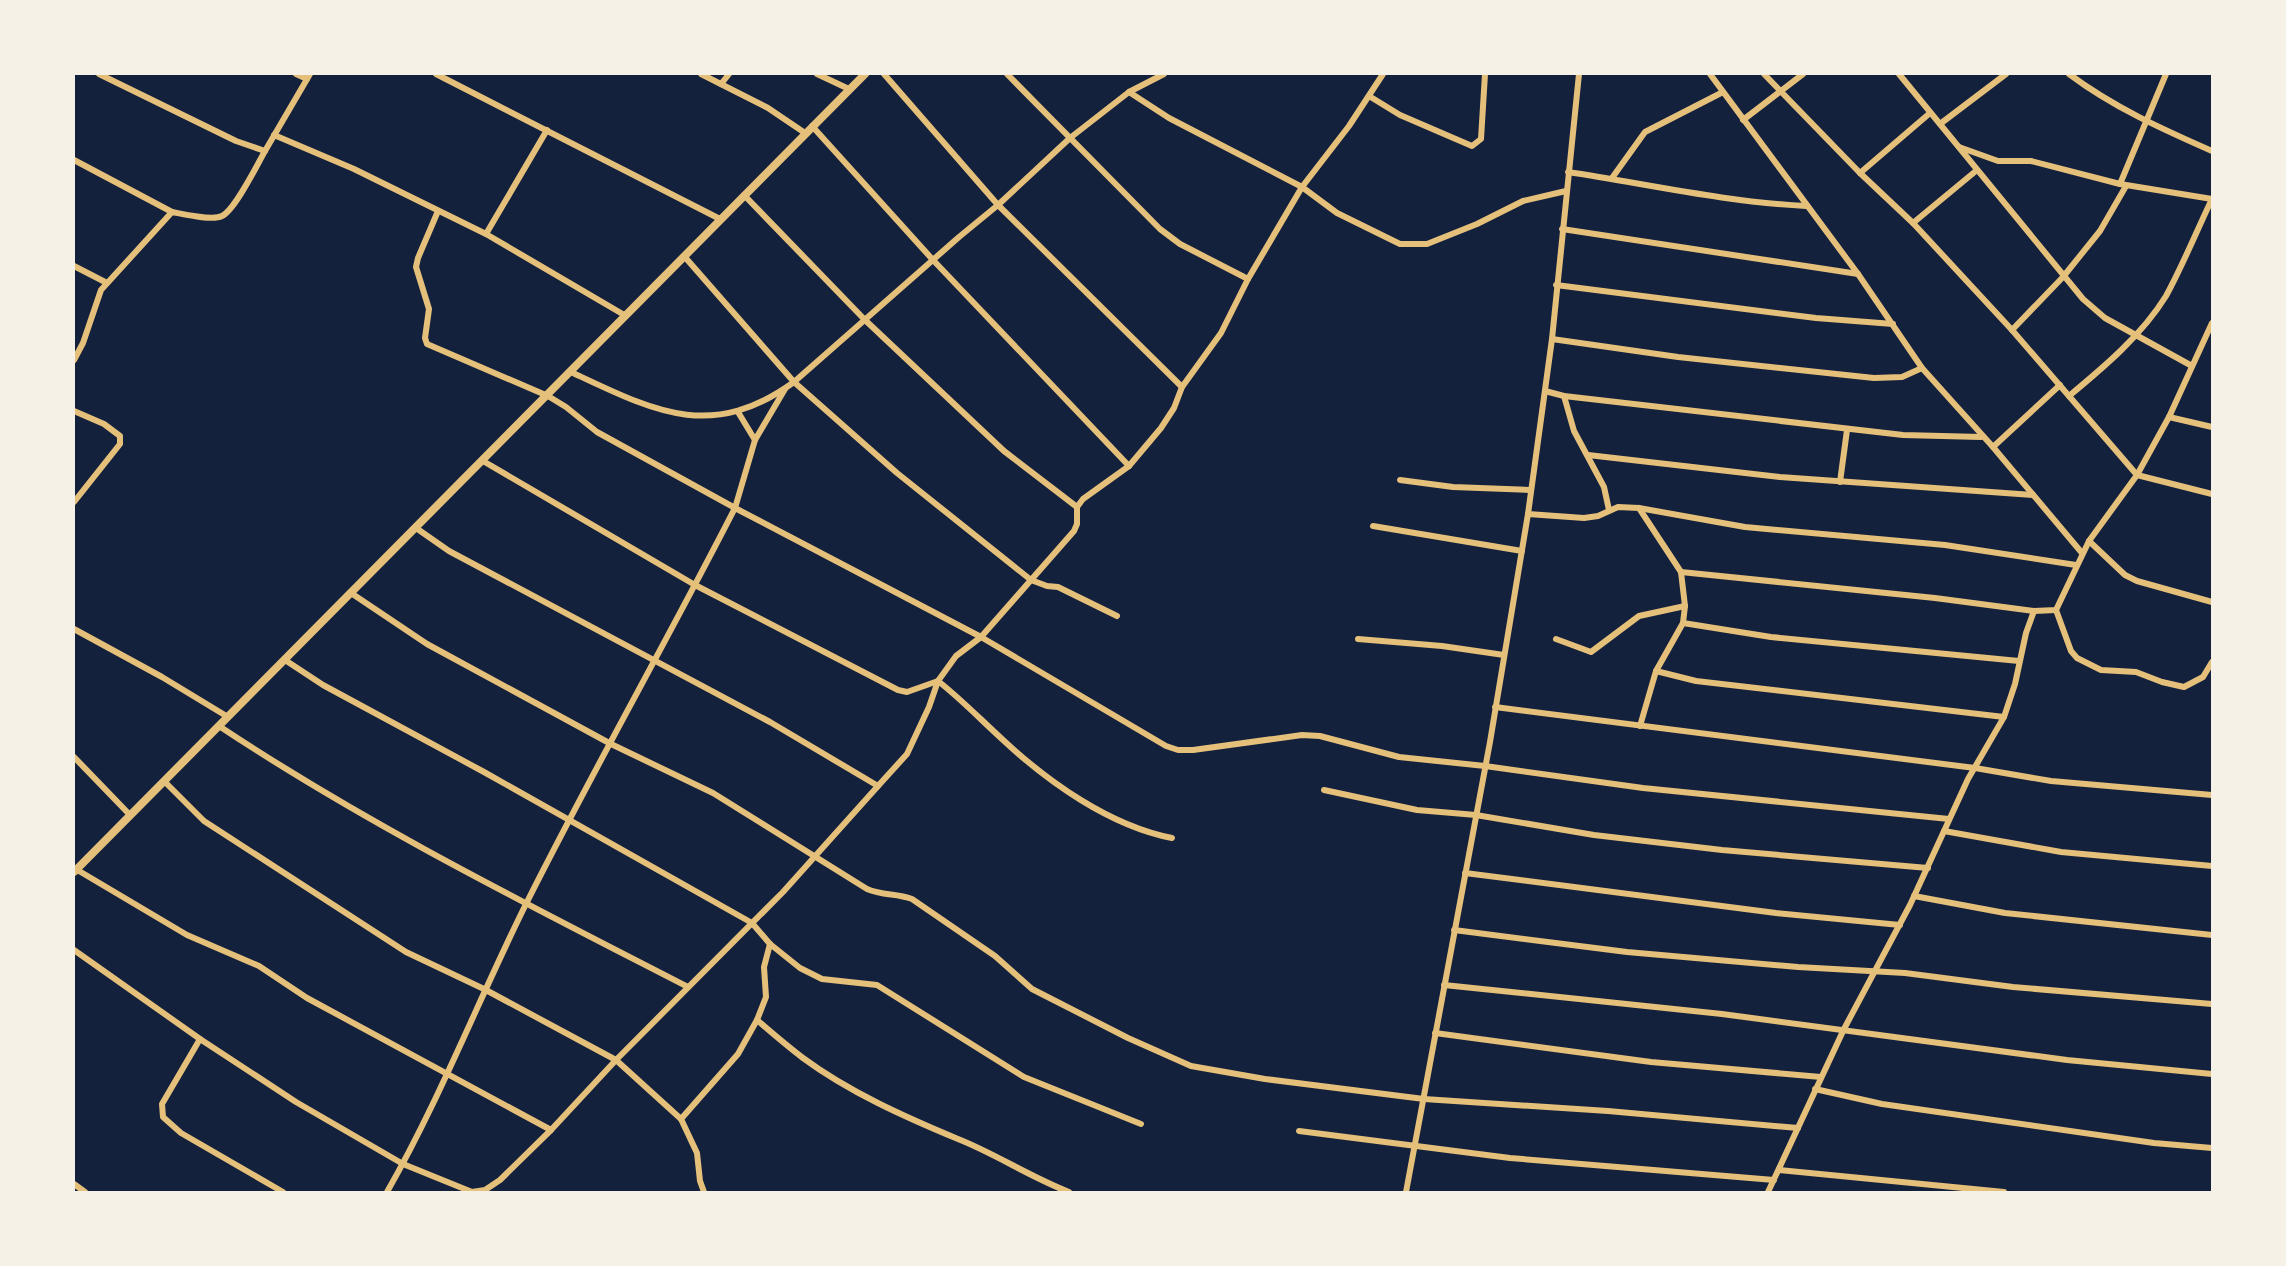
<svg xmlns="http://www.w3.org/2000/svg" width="2286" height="1266" font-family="Raleway,sans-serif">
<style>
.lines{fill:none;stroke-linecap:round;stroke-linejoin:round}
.minor{stroke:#e5c07b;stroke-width:6}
.tertiary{stroke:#e5c07b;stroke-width:8}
</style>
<rect width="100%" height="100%" fill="#14213d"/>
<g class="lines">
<g class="minor">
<path d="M99 74 236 141 265 151 310 74"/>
<path d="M296 74 307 79"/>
<path d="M436 74 720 219"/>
<path d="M701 74 768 108 805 133"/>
<path d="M817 74 849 89"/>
<path d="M884 74 998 205 1182 387"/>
<path d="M1007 74 1160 229 1180 244 1248 279"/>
<path d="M1710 74 1858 274 1922 368 1993 447 2082 553"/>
<path d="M1764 74 1860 173 1913 223 2012 330 2137 475 2212 494"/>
<path d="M1899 74 2083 299 2105 318 2192 366"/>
<path d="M2069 74C2113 107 2162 129 2212 151"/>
<path d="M721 84 729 74"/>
<path d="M1129 92 1169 118 1302 187 1337 213 1400 244H1427L1477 224 1523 201 1566 191"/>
<path d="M1369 96 1400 115 1472 146 1481 139 1485 74"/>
<path d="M1743 120 1803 74"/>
<path d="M1940 124 2006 74"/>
<path d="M812 126 933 260 1129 466"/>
<path d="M274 135 354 169 486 234 626 316"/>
<path d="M1959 147 1998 161H2031L2120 184 2212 199"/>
<path d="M74 160 172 212"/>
<path d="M1568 172C1647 184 1725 202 1806 206"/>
<path d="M1860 173 1930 113"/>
<path d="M1612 178 1645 132 1723 92"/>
<path d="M2120 184 2166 74"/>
<path d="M744 195 865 320 1004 451 1077 507"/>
<path d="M438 211 418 258 416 267 429 309 425 338 427 344 548 396 566 407 597 432 735 508 981 637 1166 746 1178 750H1193L1302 735 1320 736 1399 757 1485 766 1643 788 1949 819"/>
<path d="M1913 223 1977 170"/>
<path d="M1562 229 1858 274"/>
<path d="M486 234 547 130"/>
<path d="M684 256 794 382 897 473 1031 580 1047 586 1058 587 1117 616"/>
<path d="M74 266 107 283"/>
<path d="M1556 285 1816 318 1893 324"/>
<path d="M2012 330 2063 277 2100 231 2126 186"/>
<path d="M1552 339 1678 357 1874 378 1902 377 1922 368"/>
<path d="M74 360 83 343 101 290 172 212C183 214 212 221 222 216 235 210 257 165 265 151"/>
<path d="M571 372C654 411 711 442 794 382L959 237 998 205 1070 138 1129 92 1164 74"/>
<path d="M1545 391 1564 396 1903 435 1981 437"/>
<path d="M1564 396 1574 431 1604 487 1609 510"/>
<path d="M2069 396C2104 367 2142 335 2166 296 2183 265 2197 230 2212 199"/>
<path d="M74 411 104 424 120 436V444L74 502"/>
<path d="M738 412 755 440"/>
<path d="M2169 417 2212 427"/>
<path d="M1993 447 2060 385"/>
<path d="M1588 455 1780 477 2033 495"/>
<path d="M483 461 695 585 898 690 907 692 938 681C961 699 980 719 1002 739 1048 782 1110 826 1172 838"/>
<path d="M1400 480 1453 487 1530 490"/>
<path d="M1840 482 1847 430"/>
<path d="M1639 508 1681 572 1685 606 1683 623 1656 671 1640 726"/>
<path d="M1528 514 1584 518 1598 516 1618 507 1639 508 1745 527 1945 545 2076 565"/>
<path d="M1373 526 1522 551"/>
<path d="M416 528 449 551 770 722 878 786"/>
<path d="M2089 541 2125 575 2137 581 2212 602"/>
<path d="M1681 572 1935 598 2034 611"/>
<path d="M351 593 427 644 611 744 713 793 867 889C883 896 896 893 912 899L995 956 1032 989 1128 1038 1191 1066 1265 1079 1424 1099 1608 1111 1798 1128"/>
<path d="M2056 610 2071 651 2077 658 2101 670 2136 672 2162 682 2184 687 2203 677 2212 662"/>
<path d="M1683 623 1771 637 2019 661"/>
<path d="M74 629 162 677 228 717"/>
<path d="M1358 639 1442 646 1504 655"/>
<path d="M1556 639 1591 652 1639 616 1685 606"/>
<path d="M285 660 323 685 484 772 752 923 770 944 800 968 822 979 877 985 1024 1077 1141 1124"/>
<path d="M1656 671 1696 681 2004 717"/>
<path d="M1495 707 1975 768 2051 781 2212 795"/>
<path d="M219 726C368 825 529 905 688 987"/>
<path d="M74 757 130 815"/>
<path d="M164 781 204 821 406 952 484 989 616 1060 681 1119 697 1153 700 1181 704 1192"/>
<path d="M1324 790 1417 810 1476 815 1594 835 1722 850 1928 868"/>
<path d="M1944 831 2061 852 2212 866"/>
<path d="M74 868 187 935 259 966 307 998 551 1130"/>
<path d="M1465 873 1776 913 1900 925"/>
<path d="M1914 896 2005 913 2212 935"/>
<path d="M1454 930 1627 952 1798 967 1905 973 2013 987 2212 1004"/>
<path d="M74 950 200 1039 296 1102 403 1164 472 1192 485 1190 500 1180 551 1130 616 1060 783 892 878 786 907 754 929 707 938 681 956 656 981 637 1074 531 1077 524V507L1083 499 1129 466 1161 428 1174 408 1182 387 1221 333 1248 279 1302 187 1349 126 1383 74"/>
<path d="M1444 985 1722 1014 2067 1060 2212 1074"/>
<path d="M757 1020C772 1033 787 1046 803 1058 849 1092 905 1117 958 1139 996 1154 1030 1177 1069 1192"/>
<path d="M1435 1033 1651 1062 1821 1077"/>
<path d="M200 1039 162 1104 163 1117 181 1133 283 1192"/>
<path d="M1815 1089 1882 1104 2154 1143 2212 1148"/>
<path d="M681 1119 738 1054 757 1020 766 997 764 967 770 944"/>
<path d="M1299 1131 1510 1158 1774 1180"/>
<path d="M1779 1170 2004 1192"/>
<path d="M74 1184 85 1192"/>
<path d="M387 1192C439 1101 478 1001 525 906 592 772 667 641 735 508L755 440 785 389"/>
<path d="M1406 1192 1490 742 1528 514 1552 339 1579 74"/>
<path d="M1768 1192 1844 1029 1910 905 1968 779 2004 717 2015 684 2026 633 2034 611 2056 610 2089 541 2137 475 2169 417 2212 323"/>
</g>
<path class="tertiary" d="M74 872 865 74"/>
</g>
<rect width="2286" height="1266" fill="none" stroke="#f6f1e7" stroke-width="150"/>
</svg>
